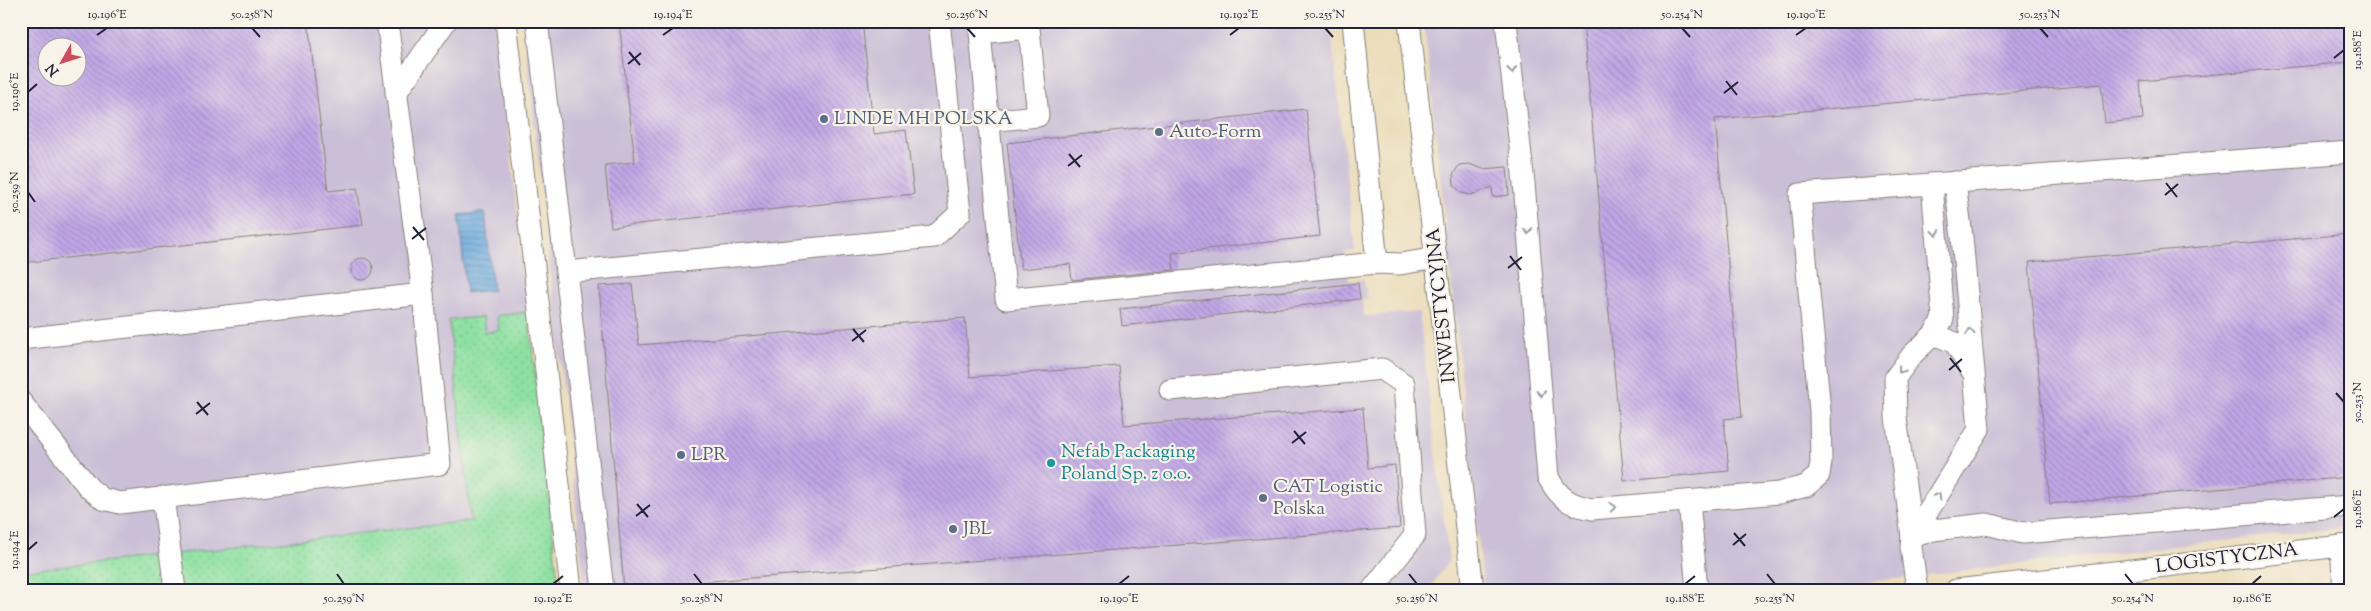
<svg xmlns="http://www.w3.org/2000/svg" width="2371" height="611" font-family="'Sorts Mill Goudy',serif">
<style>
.industrial{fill:#cabfd6;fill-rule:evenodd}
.grass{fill:url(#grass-dots);stroke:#58826e}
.water{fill:url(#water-rules);stroke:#46668c}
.building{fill:url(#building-back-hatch);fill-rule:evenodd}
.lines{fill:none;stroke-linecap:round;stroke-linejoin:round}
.minor-casing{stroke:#86807a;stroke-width:23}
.path{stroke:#86807a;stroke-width:3;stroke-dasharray:4 4;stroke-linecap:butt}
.minor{stroke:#fff;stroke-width:21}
.oneway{stroke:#9c9ca7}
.ticks{fill:none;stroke:#22223b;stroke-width:2}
.service-dot{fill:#5c6f8a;stroke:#f7f3e8;stroke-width:2}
.culture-dot{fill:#0f9aa8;stroke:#f7f3e8;stroke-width:2}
.labels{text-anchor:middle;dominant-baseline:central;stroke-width:4.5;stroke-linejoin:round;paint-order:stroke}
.service-label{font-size:19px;fill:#4e5e75;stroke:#f7f3e8;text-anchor:start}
.street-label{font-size:19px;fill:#22223b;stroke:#f7f3e8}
.culture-label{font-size:19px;fill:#0d838f;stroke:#f7f3e8;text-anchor:start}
.neatline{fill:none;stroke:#22223b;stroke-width:2}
.ticks-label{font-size:12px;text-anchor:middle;fill:#22223b}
</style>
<defs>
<pattern id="grass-dots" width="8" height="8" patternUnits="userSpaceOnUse" patternTransform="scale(1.25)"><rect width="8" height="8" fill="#8ee1a2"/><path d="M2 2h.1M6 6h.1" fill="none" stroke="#7ac18c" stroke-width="1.8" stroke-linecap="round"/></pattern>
<pattern id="water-rules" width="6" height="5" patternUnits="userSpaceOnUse" patternTransform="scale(1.25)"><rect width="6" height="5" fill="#6aa9dd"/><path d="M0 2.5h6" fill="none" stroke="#5789b4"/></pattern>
<pattern id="building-back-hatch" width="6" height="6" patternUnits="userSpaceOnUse" patternTransform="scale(1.25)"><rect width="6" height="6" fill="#c1a7e7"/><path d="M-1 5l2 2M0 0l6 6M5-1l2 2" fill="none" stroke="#9c88bc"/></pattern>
</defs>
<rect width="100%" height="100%" fill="#f7f3e8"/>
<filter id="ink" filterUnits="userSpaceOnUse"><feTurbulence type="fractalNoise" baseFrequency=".02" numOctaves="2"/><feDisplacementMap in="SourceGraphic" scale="10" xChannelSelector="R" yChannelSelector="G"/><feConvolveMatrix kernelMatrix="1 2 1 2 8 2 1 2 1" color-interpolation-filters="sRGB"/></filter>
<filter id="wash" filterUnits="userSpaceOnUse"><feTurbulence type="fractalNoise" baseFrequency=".0096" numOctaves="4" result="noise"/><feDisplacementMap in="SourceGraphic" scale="20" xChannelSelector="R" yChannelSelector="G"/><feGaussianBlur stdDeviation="1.12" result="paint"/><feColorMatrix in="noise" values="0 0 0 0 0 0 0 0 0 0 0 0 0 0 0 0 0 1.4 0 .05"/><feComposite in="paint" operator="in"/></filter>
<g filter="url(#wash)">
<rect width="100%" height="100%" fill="#ebddba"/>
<g class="industrial">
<path d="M21 21H496L528 312 498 316 500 330 485 333 449 321 472 521 21 571ZM48 48H78V78H48Z"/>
<path d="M523 21H1330L1355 251 1345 252 1349 281 1364 279 1367 299 1362 300 1363 316 1419 312 1449 561 1428 590H585Z"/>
<path d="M1424 21H2350V527L2032 562 1806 590H1492L1483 583Z"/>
</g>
<path class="grass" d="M528 312 559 590H21V571L471 521 449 320 483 317 485 333 499 330 497 316Z"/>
<path class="water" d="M485 212 493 290 466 293 459 215Z"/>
<g id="blocks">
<g class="building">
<path d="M21 21H308L328 191 357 188 363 225 21 263ZM48 48H78V78H48Z"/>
<path d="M619 21H862L874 134 906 130 914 194 611 227 605 165 635 162Z"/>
<path d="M1583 21H2350V62L2140 81 2143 119 2105 123 2101 84 1715 119 1742 417 1724 419 1729 471 1624 481Z"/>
<path d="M1306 109 1320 236 1172 253 1174 270 1072 280 1070 264 1021 269 1007 143Z"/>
<path d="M1469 164 1483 169 1507 167 1509 195 1493 197 1492 187 1471 195 1461 193 1454 185 1453 175 1459 165Z"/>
<path d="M2350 234V477L2050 504 2029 262Z"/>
<circle cx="362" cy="269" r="11"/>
<path d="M1358 283 1360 299 1122 326 1120 309Z"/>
<path d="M632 284 639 345 965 318 970 377 1119 366 1124 425 1363 408 1368 468 1395 465 1400 528 685 583V590H624L599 286Z"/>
</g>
</g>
</g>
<g filter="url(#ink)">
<use href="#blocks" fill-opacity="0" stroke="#86807a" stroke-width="1"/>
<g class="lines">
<g class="minor-casing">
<g id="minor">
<path d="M506 21 571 590"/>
<path d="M537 21 603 590"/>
<path d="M1353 21 1377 263"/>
<path d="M1409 21 1473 590"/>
<path d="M1506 21 1524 183 1548 477C1559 498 1569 505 1592 509L1779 493 1806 486 1819 475 1821 462 1820 411 1800 194 2350 152"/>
<path d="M396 93 446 21"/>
<path d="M989 121 1038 116 1029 28 980 33 1006 299 1377 263 1400 264 1437 258"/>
<path d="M566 272 934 237 960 213 939 21"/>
<path d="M1934 334 1955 343 1971 370"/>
<path d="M21 339 423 294"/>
<path d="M1170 390 1382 369 1404 384 1415 535 1372 590"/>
<path d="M21 402 89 488 103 499 120 503 440 464 423 294 387 21"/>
<path d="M163 497 175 590"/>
<path d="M1689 501 1697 590"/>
<path d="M1912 537 1933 530 1987 524 2023 533 2350 506"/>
<path d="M1912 537 1979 429 1962 237 1955 182"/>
<path d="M2341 546 2344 590"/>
<path d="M1917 590 1911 547 1912 537 1896 417 1895 378 1912 355 1934 334 1943 319 1932 184"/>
<path d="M1956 590 2350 545"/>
</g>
</g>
<path class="path" d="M1877 590 1900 587"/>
<use href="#minor" class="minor"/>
</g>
<defs><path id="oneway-chevron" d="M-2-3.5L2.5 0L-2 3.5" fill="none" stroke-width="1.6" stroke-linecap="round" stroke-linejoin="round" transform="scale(1.25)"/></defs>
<g class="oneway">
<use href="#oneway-chevron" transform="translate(1512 70) rotate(84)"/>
<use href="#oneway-chevron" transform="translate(1528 231) rotate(85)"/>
<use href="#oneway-chevron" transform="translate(1936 233) rotate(85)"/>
<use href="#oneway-chevron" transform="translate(1970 332) rotate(-95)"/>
<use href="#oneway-chevron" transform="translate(1901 370) rotate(127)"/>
<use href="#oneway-chevron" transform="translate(1541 393) rotate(85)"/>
<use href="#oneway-chevron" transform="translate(1938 496) rotate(-58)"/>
<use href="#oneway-chevron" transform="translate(1613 507) rotate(-5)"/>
</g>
</g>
<path class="ticks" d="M252 28 260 37M967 28 975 37M1325 28 1333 37M1682 28 1690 37M2040 28 2048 37M97 35 107 28M663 35 673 28M1230 35 1239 28M1796 35 1806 28M629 52 640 65M2334 58 2344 50M628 64 641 53M1726 81 1737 95M28 92 37 84M1724 93 1738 82M1069 154 1080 167M1068 166 1082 155M2166 183 2177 197M28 192 35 202M2165 195 2178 184M413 227 424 240M412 239 426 228M1510 256 1521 270M1508 268 1522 257M853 329 864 342M852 341 866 330M1950 358 1961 372M1949 370 1962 359M2336 393 2344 402M197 402 208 415M196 414 210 403M1294 431 1305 444M1292 443 1306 432M637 504 648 517M636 516 650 505M2334 517 2344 509M1734 533 1745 546M1733 545 1746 534M28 550 37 542M337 574 344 584M694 574 702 584M1409 574 1417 584M1767 574 1775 584M2125 574 2133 584M553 584 563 576M1119 584 1129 576M1685 584 1695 576M2252 584 2261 576"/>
<g class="service-dot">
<circle cx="824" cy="119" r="5"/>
<circle cx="1159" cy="132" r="5"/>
<circle cx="681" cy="455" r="5"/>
<circle cx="1263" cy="498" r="5"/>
<circle cx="953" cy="529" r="5"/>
</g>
<circle class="culture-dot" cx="1051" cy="463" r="5"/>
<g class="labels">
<g class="service-label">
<text x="834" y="119">LINDE MH POLSKA</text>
<text x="1169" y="132">Auto-Form</text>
<text x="691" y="455">LPR</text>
<text x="1273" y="487">CAT Logistic<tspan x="1273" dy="22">Polska</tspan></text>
<text x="963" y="529">JBL</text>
</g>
<g class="street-label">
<text transform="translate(1442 305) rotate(-96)">INWESTYCYJNA</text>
<text transform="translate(2227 559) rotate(-7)">LOGISTYCZNA</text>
</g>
<g class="culture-label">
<text x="1061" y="452">Nefab Packaging<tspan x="1061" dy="22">Poland Sp. z o.o.</tspan></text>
</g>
</g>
<rect width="2371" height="611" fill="none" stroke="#f7f3e8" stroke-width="55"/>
<g transform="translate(62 62) rotate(231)"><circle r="24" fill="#f7f3e8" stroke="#a29fa3"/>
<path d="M0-4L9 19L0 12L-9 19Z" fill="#d1495b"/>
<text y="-8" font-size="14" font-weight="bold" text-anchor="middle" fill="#22223b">N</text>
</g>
<rect x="28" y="28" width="2316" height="556" class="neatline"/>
<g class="ticks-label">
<text x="107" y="18">19.196°E</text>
<text x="252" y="18">50.258°N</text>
<text x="673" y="18">19.194°E</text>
<text x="967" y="18">50.256°N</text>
<text x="1239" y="18">19.192°E</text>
<text x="1325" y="18">50.255°N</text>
<text x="1682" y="18">50.254°N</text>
<text x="1806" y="18">19.190°E</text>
<text x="2040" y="18">50.253°N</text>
<text transform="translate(2357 50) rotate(-90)" y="4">19.188°E</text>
<text transform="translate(14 92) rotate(-90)" y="4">19.196°E</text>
<text transform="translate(14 192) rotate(-90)" y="4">50.259°N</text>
<text transform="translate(2357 402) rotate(-90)" y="4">50.253°N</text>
<text transform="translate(2357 509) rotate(-90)" y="4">19.186°E</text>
<text transform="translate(14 550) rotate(-90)" y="4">19.194°E</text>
<text x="344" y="602">50.259°N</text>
<text x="553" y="602">19.192°E</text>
<text x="702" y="602">50.258°N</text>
<text x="1119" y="602">19.190°E</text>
<text x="1417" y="602">50.256°N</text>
<text x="1685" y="602">19.188°E</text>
<text x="1775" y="602">50.255°N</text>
<text x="2133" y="602">50.254°N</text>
<text x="2252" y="602">19.186°E</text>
</g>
</svg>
